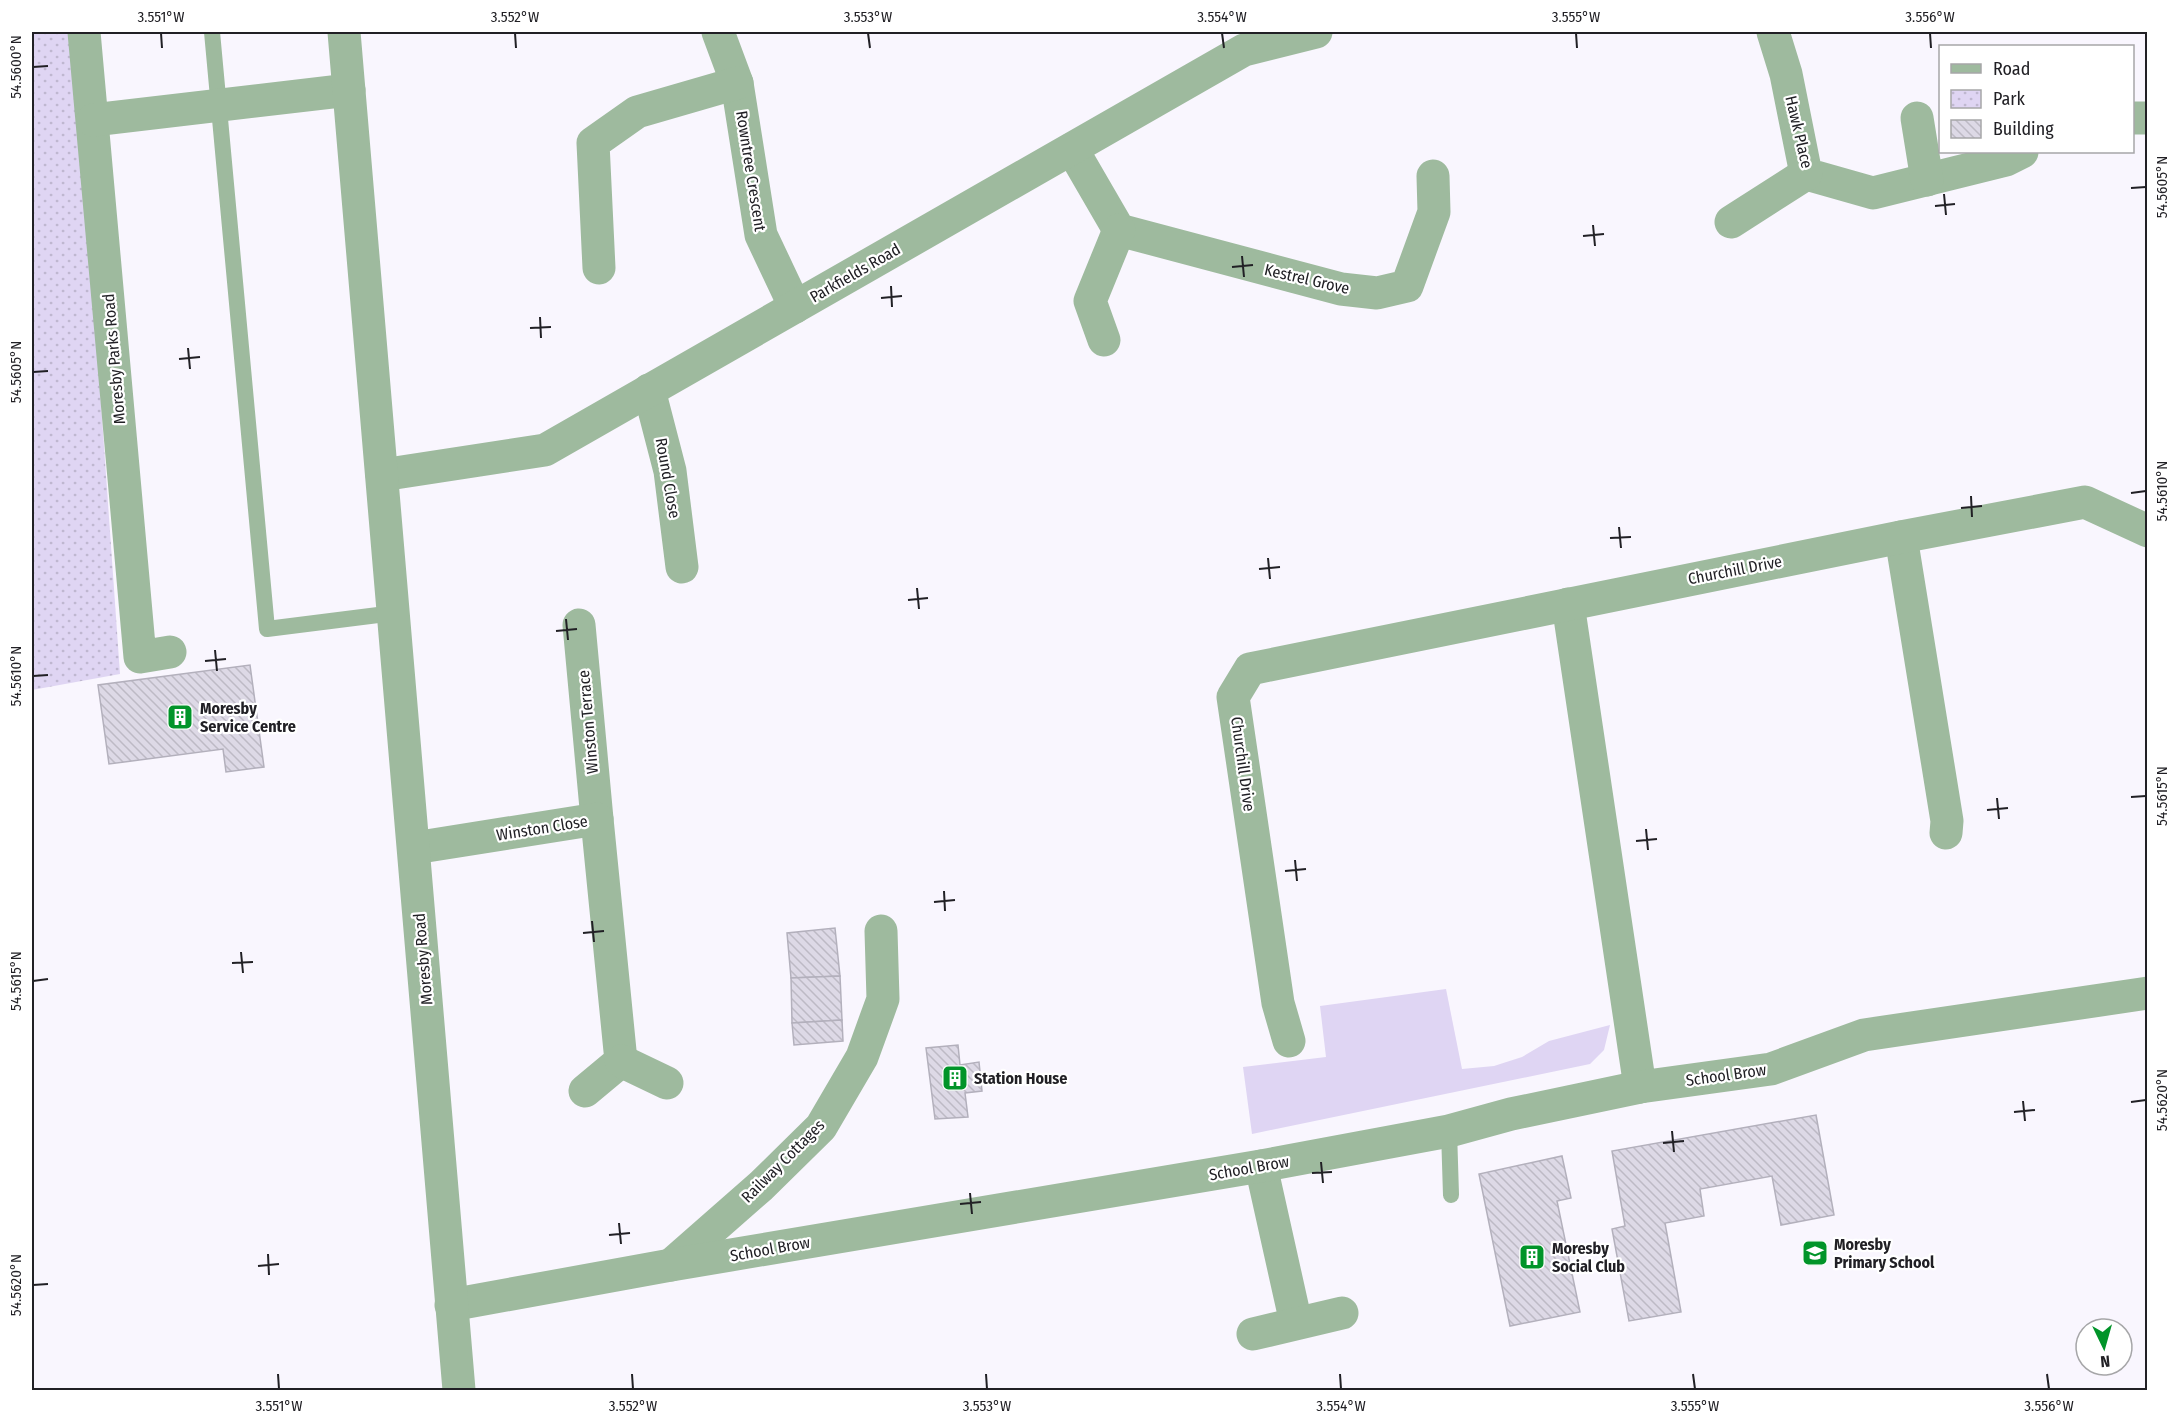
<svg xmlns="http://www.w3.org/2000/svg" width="2179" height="1422" font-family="'Fira Sans Condensed',sans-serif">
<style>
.grass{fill:#dfd5f3}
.park{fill:url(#park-dots)}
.building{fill:url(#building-back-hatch);stroke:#b3b0bc;stroke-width:1.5}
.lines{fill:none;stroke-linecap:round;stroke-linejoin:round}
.service{stroke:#9eba9e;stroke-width:16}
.minor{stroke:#9eba9e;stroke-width:33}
.tertiary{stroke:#9eba9e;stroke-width:33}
.ticks{fill:none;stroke:#212025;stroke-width:2}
.labels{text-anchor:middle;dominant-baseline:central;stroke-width:4.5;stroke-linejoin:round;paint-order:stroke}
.street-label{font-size:16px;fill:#212025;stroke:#fff}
.poi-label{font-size:16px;font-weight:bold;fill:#212025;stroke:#fff;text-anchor:start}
.neatline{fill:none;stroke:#212025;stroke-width:2}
.ticks-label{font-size:15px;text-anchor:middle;fill:#212025}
</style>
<defs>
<pattern id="park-dots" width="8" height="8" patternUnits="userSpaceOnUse" patternTransform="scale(1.5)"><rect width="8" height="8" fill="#dfd5f3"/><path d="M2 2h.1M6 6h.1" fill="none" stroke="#bfb7d0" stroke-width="1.8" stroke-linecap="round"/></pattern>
<pattern id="building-back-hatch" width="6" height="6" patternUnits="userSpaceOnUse" patternTransform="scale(1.5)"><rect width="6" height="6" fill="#ddd9e6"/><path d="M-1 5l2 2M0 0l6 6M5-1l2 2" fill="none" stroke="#bdbac5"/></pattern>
</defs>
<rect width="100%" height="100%" fill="#f9f6fe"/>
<path class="grass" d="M1446 989 1462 1069 1494 1066 1522 1057 1549 1041 1610 1025 1604 1050 1590 1064 1252 1134 1243 1067 1326 1057 1320 1006Z"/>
<path class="park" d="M32 32H72L81 119 120 674 32 690Z"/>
<g class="building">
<path d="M250 665 264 767 226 772 223 749 109 764 98 685Z"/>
<path d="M835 928 840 976 791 978 787 933Z"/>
<path d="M840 976 842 1020 792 1023 791 978Z"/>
<path d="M842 1020 843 1041 794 1045 792 1023Z"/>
<path d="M958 1045 960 1065 979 1062 982 1091 965 1093 968 1117 935 1119 926 1048Z"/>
<path d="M1816 1115 1834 1215 1781 1225 1772 1176 1700 1189 1704 1216 1665 1223 1681 1312 1629 1321 1612 1229 1625 1226 1612 1151Z"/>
<path d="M1562 1156 1571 1198 1557 1201 1580 1312 1510 1326 1479 1174Z"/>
</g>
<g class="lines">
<g class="service">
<path d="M212 32 267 629 394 613"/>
<path d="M1449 1131 1451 1195"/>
</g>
<g class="minor">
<path d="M84 32 140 657 170 652"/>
<path d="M718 32 737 83 761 235 795 307"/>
<path d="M1773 32 1786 74 1806 174 1873 193 2006 160 2022 152"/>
<path d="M1917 118 1927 180"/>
<path d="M2132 118H2148"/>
<path d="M93 120 349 90"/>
<path d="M1072 149 1119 230 1341 289 1377 293 1407 286 1434 212 1433 176"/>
<path d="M1731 222 1806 174"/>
<path d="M599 268 593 143 637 112 737 83"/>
<path d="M1104 340 1090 301 1119 230"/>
<path d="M649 390 670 471 682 567"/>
<path d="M382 475 545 450 1244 50 1316 32"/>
<path d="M1901 537 1947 821 1946 833"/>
<path d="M1568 604 1640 1087"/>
<path d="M579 625 597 819"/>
<path d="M414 848 597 819 621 1061 585 1091"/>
<path d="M1289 1041 1278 1003 1233 697 1250 669 1901 537 2085 502 2148 531"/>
<path d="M621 1061 667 1083"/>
<path d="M1261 1166 1296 1323"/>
<path d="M671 1265 761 1186 821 1127 862 1057 883 999 881 931"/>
<path d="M451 1305 671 1265 1261 1166 1449 1131 1511 1114 1640 1087 1771 1069 1864 1035 2148 993"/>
<path d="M1253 1334 1342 1313"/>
</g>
<path class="tertiary" d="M344 32 459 1390"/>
</g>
<path class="ticks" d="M161 33 162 48M515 33 516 48M868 33 870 48M1222 33 1224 48M1576 33 1577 48M1930 33 1931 48M33 67 48 66M2131 188 2146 187M1944 194 1946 215M1935 206 1955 204M1593 225 1595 246M1583 236 1604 234M1242 256 1244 277M1232 267 1253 265M891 286 892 307M881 298 902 296M540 317 541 338M530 328 551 327M188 348 190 369M179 359 200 357M33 372 48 371M2131 493 2146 491M1971 496 1972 517M1961 508 1982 506M1619 527 1621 548M1610 538 1631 537M1268 558 1270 579M1259 569 1280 567M917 588 919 609M908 600 928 598M566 619 568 640M556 631 577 629M215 650 217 671M205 661 226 659M33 676 48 675M2131 797 2146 796M1997 798 1999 819M1987 810 2008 808M1646 829 1648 850M1636 841 1657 839M1295 860 1297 881M1285 871 1306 869M944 891 945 911M934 902 955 900M592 921 594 942M583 933 604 931M241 952 243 973M232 963 253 962M33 981 48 979M2023 1101 2025 1121M2131 1102 2146 1100M2014 1112 2035 1110M1672 1131 1674 1152M1663 1143 1684 1141M1321 1162 1323 1183M1312 1173 1332 1172M970 1193 972 1214M960 1204 981 1202M619 1223 621 1244M609 1235 630 1233M268 1254 269 1275M258 1266 279 1264M33 1285 48 1284M278 1374 279 1389M632 1374 633 1389M986 1374 987 1389M1340 1374 1341 1389M1693 1374 1695 1389M2047 1374 2049 1389"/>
<defs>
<g id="building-square" transform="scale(1.35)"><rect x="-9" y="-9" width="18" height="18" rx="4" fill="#019429" stroke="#fff"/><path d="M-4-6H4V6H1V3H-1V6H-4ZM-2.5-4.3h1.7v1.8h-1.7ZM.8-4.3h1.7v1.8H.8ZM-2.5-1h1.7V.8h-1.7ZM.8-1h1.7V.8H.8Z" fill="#fff"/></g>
<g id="school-square" transform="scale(1.35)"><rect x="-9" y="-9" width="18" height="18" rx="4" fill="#019429" stroke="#fff"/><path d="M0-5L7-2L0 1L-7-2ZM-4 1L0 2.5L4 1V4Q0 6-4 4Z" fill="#fff"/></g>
</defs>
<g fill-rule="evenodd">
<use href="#building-square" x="180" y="717"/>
<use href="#building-square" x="955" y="1078"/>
<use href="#school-square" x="1815" y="1253"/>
<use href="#building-square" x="1532" y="1257"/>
</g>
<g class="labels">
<g class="street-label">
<text transform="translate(1799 132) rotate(77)">Hawk Place</text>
<text transform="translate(751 171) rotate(81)">Rowntree Crescent</text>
<text transform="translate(855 273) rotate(-30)">Parkfields Road</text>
<text transform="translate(1307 279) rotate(13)">Kestrel Grove</text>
<text transform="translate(114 359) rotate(-95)">Moresby Parks Road</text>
<text transform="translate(668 478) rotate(80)">Round Close</text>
<text transform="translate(1735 570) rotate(-11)">Churchill Drive</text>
<text transform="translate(588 722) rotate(-95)">Winston Terrace</text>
<text transform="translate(1243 764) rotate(82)">Churchill Drive</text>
<text transform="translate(542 828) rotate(-9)">Winston Close</text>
<text transform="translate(423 959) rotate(-95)">Moresby Road</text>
<text transform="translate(1726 1075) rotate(-8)">School Brow</text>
<text transform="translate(783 1161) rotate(-45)">Railway Cottages</text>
<text transform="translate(1249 1168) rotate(-10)">School Brow</text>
<text transform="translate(770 1249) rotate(-10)">School Brow</text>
</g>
<g class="poi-label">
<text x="200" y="708">Moresby<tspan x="200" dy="18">Service Centre</tspan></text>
<text x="974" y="1078">Station House</text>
<text x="1834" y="1244">Moresby<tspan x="1834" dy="18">Primary School</tspan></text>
<text x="1552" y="1248">Moresby<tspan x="1552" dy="18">Social Club</tspan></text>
</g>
</g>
<rect width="2179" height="1422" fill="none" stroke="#ffffff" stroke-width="66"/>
<rect x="1939" y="45" width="195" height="108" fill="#ffffff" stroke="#a6a6a8" stroke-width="1.5"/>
<rect x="1951" y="64" width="30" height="9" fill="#9eba9e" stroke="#a6a6a8" stroke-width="1.5"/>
<text x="1993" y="75" font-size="18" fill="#212025">Road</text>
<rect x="1951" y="90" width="30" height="18" fill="url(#park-dots)" stroke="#a6a6a8" stroke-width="1.5"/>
<text x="1993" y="105" font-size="18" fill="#212025">Park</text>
<rect x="1951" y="120" width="30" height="18" fill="url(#building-back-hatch)" stroke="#a6a6a8" stroke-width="1.5"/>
<text x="1993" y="135" font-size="18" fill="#212025">Building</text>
<g transform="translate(2104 1347) rotate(175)"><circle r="28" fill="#ffffff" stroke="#a6a6a8" stroke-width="1.5"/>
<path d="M0-4.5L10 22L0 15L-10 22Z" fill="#019429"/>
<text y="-9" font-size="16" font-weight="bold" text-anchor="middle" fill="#212025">N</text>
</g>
<rect x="33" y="33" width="2113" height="1356" class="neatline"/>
<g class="ticks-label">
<text x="161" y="22">3.551°W</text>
<text x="515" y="22">3.552°W</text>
<text x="868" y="22">3.553°W</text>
<text x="1222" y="22">3.554°W</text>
<text x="1576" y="22">3.555°W</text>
<text x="1930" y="22">3.556°W</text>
<text transform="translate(16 67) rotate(-90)" y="5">54.5600°N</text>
<text transform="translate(2162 187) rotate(-90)" y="5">54.5605°N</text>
<text transform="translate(16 372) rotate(-90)" y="5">54.5605°N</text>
<text transform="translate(2162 491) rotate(-90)" y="5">54.5610°N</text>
<text transform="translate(16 676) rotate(-90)" y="5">54.5610°N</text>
<text transform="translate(2162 796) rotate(-90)" y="5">54.5615°N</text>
<text transform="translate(16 981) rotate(-90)" y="5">54.5615°N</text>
<text transform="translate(2162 1100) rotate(-90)" y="5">54.5620°N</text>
<text transform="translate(16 1285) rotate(-90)" y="5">54.5620°N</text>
<text x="279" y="1411">3.551°W</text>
<text x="633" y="1411">3.552°W</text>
<text x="987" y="1411">3.553°W</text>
<text x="1341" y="1411">3.554°W</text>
<text x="1695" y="1411">3.555°W</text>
<text x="2049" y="1411">3.556°W</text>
</g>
</svg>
